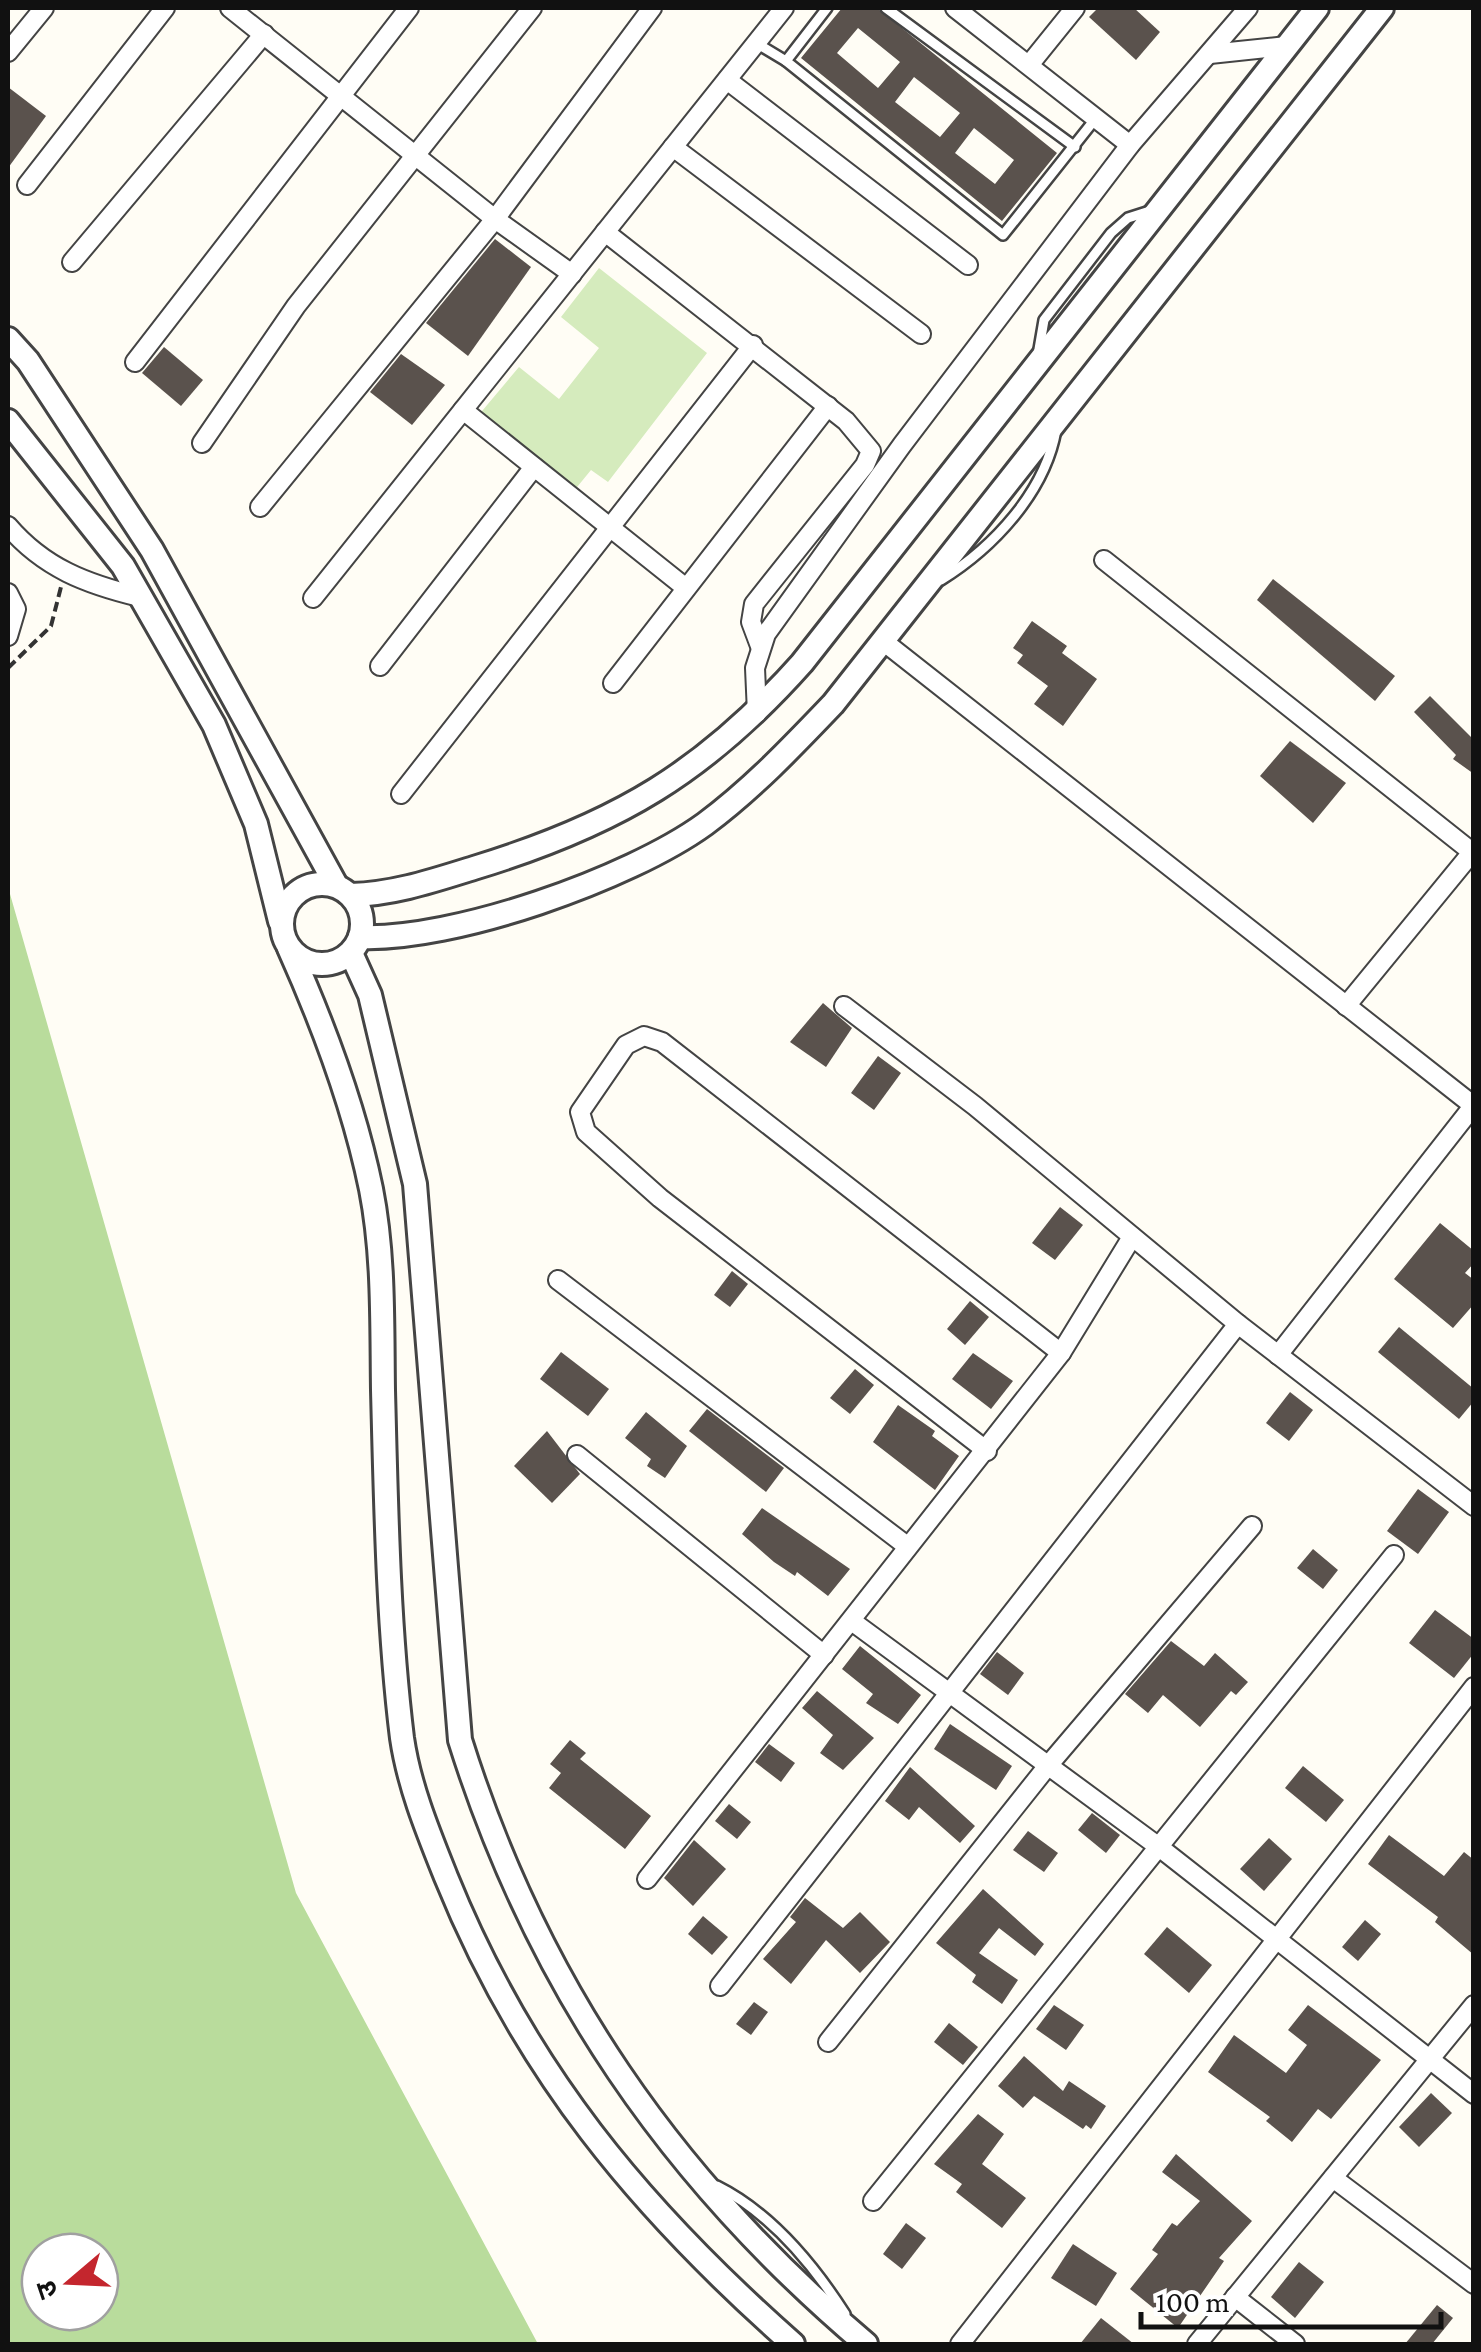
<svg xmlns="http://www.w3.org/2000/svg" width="1481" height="2352" font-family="'Crimson Pro','Noto Sans Devanagari',serif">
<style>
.green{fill:#d5ebbd}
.forest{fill:#b9dc9c;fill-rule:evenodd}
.building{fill:#5a524d;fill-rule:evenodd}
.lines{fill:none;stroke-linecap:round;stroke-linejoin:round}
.service-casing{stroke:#444;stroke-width:14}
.minor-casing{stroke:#444;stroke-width:22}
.tertiary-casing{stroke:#444;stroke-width:28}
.path{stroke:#333;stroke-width:4;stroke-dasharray:10 5;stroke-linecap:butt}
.service{stroke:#fff;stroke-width:9}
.minor{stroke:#fff;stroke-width:18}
.tertiary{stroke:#fff;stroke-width:22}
</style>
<rect width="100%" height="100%" fill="#fffdf5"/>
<path class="green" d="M599 268 707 353 608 482 591 470 573 492 477 417 519 367 559 399 599 348 561 317Z"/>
<path class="forest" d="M8 887 296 1893 538 2344H8ZM40 2252H100V2312H40Z"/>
<g class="building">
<path d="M842 8H877L1057 153 1002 221 801 58ZM858 28 900 62 878 88 837 53ZM914 77 960 113 940 137 895 102ZM974 128 1014 160 995 184 955 153Z"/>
<path d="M1098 8H1134L1160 32 1136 60 1089 17Z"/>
<path d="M8 87 46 116 8 168Z"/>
<path d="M495 239 531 267 468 356 426 323Z"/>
<path d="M164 347 203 380 181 406 142 373Z"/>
<path d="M401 354 445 385 412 425 370 392Z"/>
<path d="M1273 579 1395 676 1375 701 1257 600Z"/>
<path d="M1032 621 1067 646 1062 653 1097 679 1063 726 1034 704 1048 686 1017 663 1023 655 1013 648Z"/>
<path d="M1430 696 1474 740V774L1453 759 1456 755 1414 712Z"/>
<path d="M1290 741 1346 783 1313 823 1260 776Z"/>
<path d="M823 1003 852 1028 826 1067 790 1042Z"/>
<path d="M878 1056 901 1073 874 1110 851 1093Z"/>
<path d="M1060 1207 1083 1225 1055 1260 1032 1243Z"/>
<path d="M1440 1223 1474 1251V1263L1465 1273 1474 1280V1304L1453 1328 1394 1279Z"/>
<path d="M732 1271 748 1284 730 1307 714 1295Z"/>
<path d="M970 1301 989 1317 965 1345 947 1329Z"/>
<path d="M1399 1327 1474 1389V1401L1459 1419 1378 1352Z"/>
<path d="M561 1352 609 1389 588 1416 540 1379Z"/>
<path d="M973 1353 1013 1381 991 1409 952 1379Z"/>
<path d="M855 1369 874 1385 850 1414 830 1398Z"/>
<path d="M1290 1392 1313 1410 1289 1441 1266 1423Z"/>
<path d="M898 1405 935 1431 932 1436 959 1456 935 1490 873 1442Z"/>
<path d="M707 1409 784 1468 766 1492 689 1431Z"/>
<path d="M646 1412 687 1446 665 1478 647 1466 651 1459 625 1438Z"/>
<path d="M547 1431 580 1474 552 1503 514 1466Z"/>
<path d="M1418 1489 1449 1512 1418 1554 1387 1531Z"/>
<path d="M762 1508 850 1569 828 1596 797 1572 795 1576 774 1562 742 1534Z"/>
<path d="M1313 1549 1338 1570 1323 1589 1297 1568Z"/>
<path d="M1435 1610 1474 1639V1653L1454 1678 1409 1643Z"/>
<path d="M1171 1641 1204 1666 1215 1653 1248 1682 1236 1695 1231 1691 1200 1727 1163 1695 1148 1713 1125 1694Z"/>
<path d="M860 1646 921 1695 898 1724 866 1703 873 1694 842 1669Z"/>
<path d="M997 1652 1024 1673 1008 1695 980 1674Z"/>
<path d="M817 1691 874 1738 843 1770 820 1753 833 1735 802 1708Z"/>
<path d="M950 1724 1012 1766 996 1790 934 1749Z"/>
<path d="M570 1740 586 1753 580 1759 651 1816 625 1849 549 1788 561 1773 550 1764Z"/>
<path d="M769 1744 795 1763 781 1782 755 1762Z"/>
<path d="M1303 1766 1344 1800 1326 1822 1285 1788Z"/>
<path d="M910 1767 975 1826 960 1843 919 1807 909 1820 885 1801Z"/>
<path d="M729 1804 751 1822 737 1839 715 1821Z"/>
<path d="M1092 1813 1120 1835 1106 1853 1078 1830Z"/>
<path d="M1028 1831 1058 1853 1044 1872 1013 1850Z"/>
<path d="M1389 1835 1444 1876 1464 1852 1474 1860V1955L1435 1922 1438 1917 1368 1864Z"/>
<path d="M1269 1838 1292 1859 1264 1891 1240 1869Z"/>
<path d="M694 1840 726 1869 693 1906 664 1878Z"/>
<path d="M983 1889 1044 1944 1035 1956 999 1928 979 1953 1018 1980 1002 2004 972 1982 976 1975 936 1943Z"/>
<path d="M805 1898 843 1928 860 1912 890 1942 860 1973 826 1940 791 1984 763 1959 796 1922 790 1917Z"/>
<path d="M703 1916 728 1937 712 1955 688 1934Z"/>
<path d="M1365 1920 1381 1934 1358 1961 1342 1947Z"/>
<path d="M1167 1927 1212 1965 1189 1993 1144 1954Z"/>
<path d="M754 2002 768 2012 751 2035 736 2024Z"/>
<path d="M1054 2005 1084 2025 1066 2050 1036 2029Z"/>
<path d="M1308 2005 1381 2060 1331 2119 1318 2109 1292 2142 1266 2121 1270 2117 1208 2072 1234 2035 1286 2073 1307 2045 1288 2030Z"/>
<path d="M949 2023 978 2047 963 2065 934 2042Z"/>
<path d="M1024 2056 1063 2091 1069 2081 1106 2106 1091 2129 1086 2125 1083 2129 1034 2096 1023 2108 998 2086Z"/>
<path d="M1431 2093 1452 2113 1419 2147 1399 2127Z"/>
<path d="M978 2114 1004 2134 982 2164 1026 2198 1002 2228 956 2192 962 2184 934 2164Z"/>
<path d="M1176 2154 1252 2221 1219 2258 1224 2261 1178 2328 1130 2289 1158 2254 1152 2250 1172 2223 1177 2226 1200 2201 1162 2172Z"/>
<path d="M906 2223 926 2238 902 2269 883 2254Z"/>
<path d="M1073 2244 1117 2273 1096 2306 1051 2278Z"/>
<path d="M1299 2262 1324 2282 1295 2318 1271 2297Z"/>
<path d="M1437 2305 1453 2318 1432 2344H1405Z"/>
<path d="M1101 2318 1134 2344H1080Z"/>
</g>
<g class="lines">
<g class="service-casing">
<g id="service">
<path d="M827 8 786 61 1003 235 1096 118"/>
<path d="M886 8 1075 147"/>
<path d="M756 43 786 61"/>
<path d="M1038 355 1044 320 1111 233 1128 218 1153 210"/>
<path d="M941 580C994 547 1045 492 1056 430"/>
<path d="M717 2186C771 2213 813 2264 845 2314"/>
</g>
</g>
<g class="minor-casing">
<g id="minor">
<path d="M230 8 495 219 572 274"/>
<path d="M955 8 1130 145"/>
<path d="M8 52 44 8"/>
<path d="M1210 54 1287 46"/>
<path d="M1029 65 1075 8"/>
<path d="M727 80 968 265"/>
<path d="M673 147 921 334"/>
<path d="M27 185 165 8"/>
<path d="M605 232 846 421 871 451 865 465 754 604 751 622 760 646"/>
<path d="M72 262 264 34"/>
<path d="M135 362 409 8"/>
<path d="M463 410 686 588"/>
<path d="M202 443 296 306 532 8"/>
<path d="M260 507 495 219 652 8"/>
<path d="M8 526C44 568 86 584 140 597"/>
<path d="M1104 560 1472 852"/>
<path d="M8 593 16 609 8 636"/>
<path d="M313 598 784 8"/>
<path d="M883 641 1474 1106"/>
<path d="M380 666 534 467"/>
<path d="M613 683 828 406"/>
<path d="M757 713 755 668 766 634 902 445 1130 145 1248 8"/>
<path d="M401 794 753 345"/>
<path d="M844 1006 975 1106 1238 1324 1474 1506"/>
<path d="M1346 1006 1474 850"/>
<path d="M558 1280 907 1546"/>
<path d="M1278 1355 1474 1105"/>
<path d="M987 1451 660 1198 586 1132 580 1112 626 1045 644 1036 662 1042 1061 1353"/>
<path d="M577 1455 824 1655"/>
<path d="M853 1622 1159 1847 1474 2094"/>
<path d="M647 1879 1061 1353 1132 1237"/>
<path d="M720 1986 1238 1324"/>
<path d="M828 2042 1046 1768 1252 1526"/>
<path d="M1333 2178 1474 2284"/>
<path d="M873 2201 1394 1555"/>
<path d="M1235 2297 1295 2344"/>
<path d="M960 2344 1474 1687"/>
<path d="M1197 2344 1474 2005"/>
</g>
</g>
<g class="tertiary-casing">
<g id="tertiary">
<path d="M8 339 28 361 152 550 336 885"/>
<path d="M8 421 123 566 214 725 256 824 280 921"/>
<circle cx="322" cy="924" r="40"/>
<path d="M351 895C395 894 435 880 477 867 617 824 705 772 802 663L1317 8"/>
<path d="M360 937C453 941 629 879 705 824 752 789 792 747 833 704L1382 8"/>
<path d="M289 948C324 1026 354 1106 371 1189 384 1255 382 1323 383 1390 386 1505 388 1624 402 1738 409 1786 428 1832 446 1877 524 2070 639 2208 793 2344"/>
<path d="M351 953 370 995 415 1184 460 1740C537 1985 671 2179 866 2344"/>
</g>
</g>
<path class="path" d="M8 668 51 626 61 587"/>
<use href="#service" class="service"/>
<use href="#minor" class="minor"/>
<use href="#tertiary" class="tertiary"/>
</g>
<rect width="1481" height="2352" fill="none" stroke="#111111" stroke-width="20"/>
<g transform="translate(70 2282) rotate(251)"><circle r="48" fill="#ffffff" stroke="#a0a0a0" stroke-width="2.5"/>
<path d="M0-8L18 38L0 25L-18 38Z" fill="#c4262e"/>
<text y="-15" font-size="28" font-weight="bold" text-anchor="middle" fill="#111111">उ</text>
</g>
<path d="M1141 2312v15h300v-15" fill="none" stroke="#111111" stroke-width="5"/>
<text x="1156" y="2312" font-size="30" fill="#111111" stroke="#ffffff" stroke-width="8" paint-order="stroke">100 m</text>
</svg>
